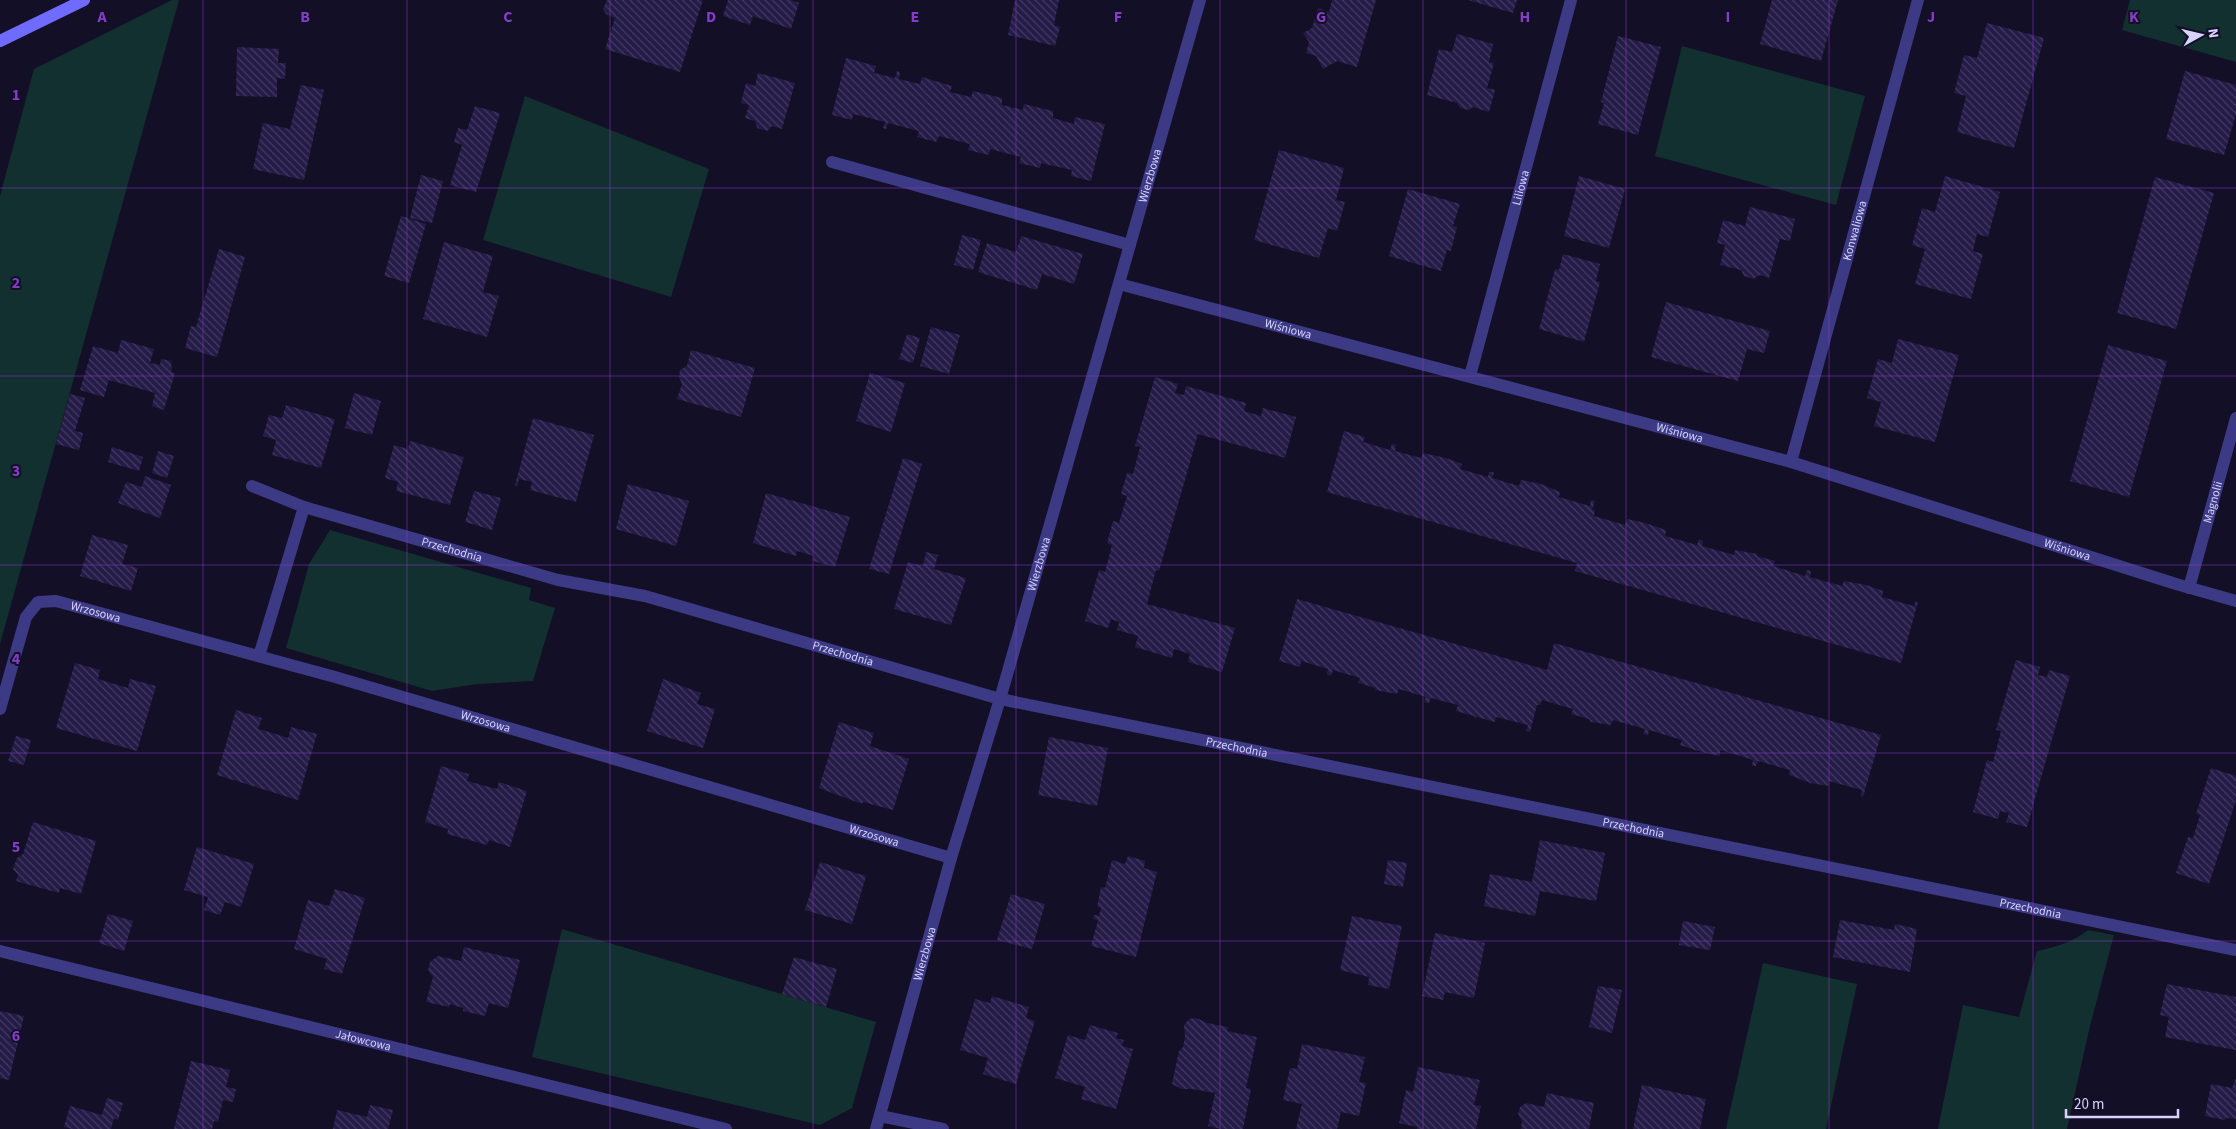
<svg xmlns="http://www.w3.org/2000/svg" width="2236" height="1129" font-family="'Source Sans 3',sans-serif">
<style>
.green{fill:#12302f}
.building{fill:url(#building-back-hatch)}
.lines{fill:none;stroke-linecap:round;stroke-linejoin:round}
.lane{stroke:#3d3a85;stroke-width:12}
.street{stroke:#3d3a85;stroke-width:12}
.secondary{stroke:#6f6bff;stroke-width:12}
.grid{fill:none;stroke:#843dc5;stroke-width:1;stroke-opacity:0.55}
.labels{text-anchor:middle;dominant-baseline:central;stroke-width:4;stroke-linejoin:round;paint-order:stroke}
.street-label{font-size:12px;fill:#d9d4ff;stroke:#130f26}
.grid-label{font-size:16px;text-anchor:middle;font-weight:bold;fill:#843dc5;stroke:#130f26;stroke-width:4;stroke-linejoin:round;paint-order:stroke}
</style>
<defs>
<pattern id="building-back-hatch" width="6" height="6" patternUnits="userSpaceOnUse" patternTransform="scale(1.25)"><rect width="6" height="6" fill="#241b47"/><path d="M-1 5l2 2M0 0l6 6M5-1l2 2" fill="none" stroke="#433b63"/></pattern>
</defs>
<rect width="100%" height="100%" fill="#130f26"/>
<g class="green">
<path d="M172 0H179L0 644V196L34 69Z"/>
<path d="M2130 0H2236V62L2122 30Z"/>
<path d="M1682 46 1865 96 1836 205 1655 156Z"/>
<path d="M525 96 709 169 671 297 483 240Z"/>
<path d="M330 530 531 588 529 600 555 608 533 681 477 684 432 691 286 648 309 564Z"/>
<path d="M562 929 876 1022 852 1108 820 1125 532 1057Z"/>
<path d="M2088 930 2114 935 2089 1030 2067 1129H1938L1963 1005 2019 1017 2037 951C2056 947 2073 942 2088 930Z"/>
<path d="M1763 963 1857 984 1826 1129H1726Z"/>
</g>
<g class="building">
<path d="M607 0H703L680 72 605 49 615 18 606 14 603 9Z"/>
<path d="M728 0H791L799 3 791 29 753 16 750 25 723 16Z"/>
<path d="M1015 0H1059L1054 25 1060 27 1055 46 1008 35Z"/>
<path d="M1332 0H1376L1357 67 1337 61 1323 69 1316 56 1306 53 1309 42 1303 33 1312 28 1318 8 1329 12Z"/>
<path d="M1468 0H1517L1513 13Z"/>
<path d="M1772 0H1838L1821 61 1760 44Z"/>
<path d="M1987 23 2044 38 2014 148 1957 132 1966 96 1954 93 1964 55 1977 58Z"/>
<path d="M1457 34 1493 44 1489 62 1494 63 1487 88 1495 90 1489 112 1473 107 1469 110 1460 108 1457 103 1427 95 1439 49 1452 52Z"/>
<path d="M1618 36 1661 47 1638 135 1598 124 1604 103 1601 102Z"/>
<path d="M237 47 279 49 278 63H286L285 79 277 78V97L236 96Z"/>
<path d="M846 58 876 66 874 73 895 78 897 71 900 72 899 79 920 84 922 77 952 86 950 92 971 97 973 91 1002 98V105L1023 110 1024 104 1053 111V118L1074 124 1075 117 1105 124 1091 181 1071 176 1072 170 1041 163 1040 168 1019 163 1021 157 990 149 989 155 968 150 970 144 939 136 936 142 917 137 919 131 888 123 886 129 883 128 885 122 853 114 852 120 832 115Z"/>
<path d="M2185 71 2236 85V114L2224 155 2166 139Z"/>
<path d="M758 73 795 83 782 129 772 126 767 131 757 128 755 121 745 118 749 105 741 103 746 83 755 86Z"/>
<path d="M301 85 324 90 304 180 253 169 263 123 290 129Z"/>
<path d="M475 106 500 113 476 192 450 185 462 145 454 142 458 128 467 130Z"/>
<path d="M1279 150 1344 168 1336 200 1345 202 1337 231 1328 228 1319 258 1254 240Z"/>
<path d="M421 175 443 181 432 223 410 218Z"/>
<path d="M1579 176 1625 189 1609 248 1564 236Z"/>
<path d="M1945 176 2000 192 1988 237 1977 234 1973 251 1983 254 1971 299 1915 284 1925 249 1912 245 1922 208 1935 212Z"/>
<path d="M2155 177 2214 193 2176 329 2117 313Z"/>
<path d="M1408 189 1460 204 1453 226 1457 227 1451 251 1447 250 1441 271 1389 256Z"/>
<path d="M1750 207 1795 219 1790 241 1780 239 1769 278 1760 275 1753 279 1744 276 1741 270 1720 265 1725 245 1717 243 1723 220 1745 226Z"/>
<path d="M401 216 426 224 409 283 384 276Z"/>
<path d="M962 235 981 240 973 270 954 265Z"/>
<path d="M1021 236 1083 254 1074 284 1042 274 1037 290 978 272 987 243 1016 252Z"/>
<path d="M444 242 493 256 483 292 499 296 487 337 423 319Z"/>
<path d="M219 249 245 257 217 357 185 348 191 326 196 327Z"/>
<path d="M1563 254 1600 264 1596 281 1600 282 1584 342 1539 329 1555 269 1559 270Z"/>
<path d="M1666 302 1770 331 1764 353 1747 349 1738 381 1651 357Z"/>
<path d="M931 327 960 335 949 374 920 366Z"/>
<path d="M907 334 920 338 913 363 899 359Z"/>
<path d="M1898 339 1959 355 1935 442 1874 426 1881 402 1867 398 1878 359 1892 363Z"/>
<path d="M121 340 154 349 150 363 160 365 161 359 171 361 172 372 175 373 164 410 152 406 155 393 109 380 104 397 80 390 93 346 118 353Z"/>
<path d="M2108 345 2167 361 2129 497 2070 481Z"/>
<path d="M691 350 755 368 741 417 677 399 682 384 679 377 680 370 687 366Z"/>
<path d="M870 373 905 383 891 432 856 421Z"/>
<path d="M1155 377 1178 384 1175 393 1184 395 1186 386 1246 403 1244 411 1261 416 1263 408 1296 417 1285 458 1198 434 1159 571 1156 570 1147 604 1235 628 1222 672 1188 662 1190 654 1174 649 1172 658 1135 647 1138 636 1117 630 1119 622 1111 619 1108 628 1085 621 1099 570 1105 572 1112 545 1107 543 1113 521 1119 523 1127 496 1121 494 1127 473 1133 474 1140 447 1135 446Z"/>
<path d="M354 393 381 401 372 435 345 428Z"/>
<path d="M70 394 85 398 75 431 83 433 79 450 56 444Z"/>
<path d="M286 405 335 419 321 468 272 455 276 440 263 436 269 415 282 418Z"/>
<path d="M533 418 594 435 576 502 530 490 532 482 519 479 517 486 515 485Z"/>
<path d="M1344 431 1365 437 1363 442 1390 450 1392 444 1396 445 1395 451 1421 458 1423 453 1446 458 1462 464 1460 469 1488 477 1489 472H1492L1494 473 1492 478 1519 486 1521 480 1541 484 1560 492 1559 497 1590 506 1591 500 1595 501 1592 510H1595L1594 516 1625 525 1627 519 1645 523 1666 530 1665 536 1697 545 1699 539 1703 541 1702 546 1734 555 1735 550 1757 554V556L1775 561 1773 566 1805 576 1807 570 1811 571 1810 577 1842 586 1844 581 1866 585 1883 591 1882 597 1914 606 1916 601 1918 602 1901 663 1575 571 1577 563 1327 492Z"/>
<path d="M410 441 464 457 450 505 396 491 398 482 385 478 394 445 408 449Z"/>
<path d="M112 447 143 457 139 471 108 462Z"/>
<path d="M158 451 174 456 167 478 152 473Z"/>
<path d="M903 458 922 464 889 574 869 569Z"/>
<path d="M145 476 171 485 160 518 118 503 126 482 142 487Z"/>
<path d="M628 484 689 501 676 546 616 529Z"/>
<path d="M474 491 501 498 492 530 465 522Z"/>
<path d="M766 493 850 517 835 567 813 561 814 556 797 551 796 556 753 543Z"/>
<path d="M92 535 128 545 122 564 138 568 131 591 80 576Z"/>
<path d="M926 552 938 555 934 569 966 578 951 625 894 609 908 562 923 566Z"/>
<path d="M1297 599 1547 670 1554 643 1881 735 1863 797 1861 795 1862 790 1829 781 1828 786 1810 783 1789 775 1790 770 1758 761 1756 766H1754L1752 765 1753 760 1721 750 1719 756 1698 751 1680 745 1682 740 1649 730 1648 735 1643 734 1645 729 1613 720 1611 725 1591 722 1589 719 1571 714 1573 709 1542 700 1540 705H1537L1530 732 1526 731 1528 725 1496 717 1495 722 1477 717 1475 718 1474 716 1456 711 1458 705 1431 698 1429 703 1424 702 1426 697 1399 689 1397 694 1375 690 1376 688 1358 683 1360 678 1333 670 1331 676 1327 674 1328 669 1301 661 1300 667 1279 661Z"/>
<path d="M2016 660 2040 667 2038 675 2047 677 2049 670 2070 676 2027 827 2006 822 2009 813 2000 811 1998 819 1973 812 1987 760 1993 762 2001 731 1996 730Z"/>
<path d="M75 663 100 670 98 679 128 688 130 679 156 686 137 751 56 728Z"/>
<path d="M663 679 701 693 697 704 715 709 703 748 647 731Z"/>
<path d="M236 710 262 718 258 729 273 733 288 738 291 727 317 734 298 800 217 775Z"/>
<path d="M839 722 874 733 870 746 909 759 893 810 863 802 862 804 819 788Z"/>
<path d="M16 736 31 740 24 765 8 761Z"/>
<path d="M1049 737 1108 748 1097 806 1038 795Z"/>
<path d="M441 766 469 774 467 781 497 789 499 782 527 791 510 847 489 840 487 845 447 834 448 829 425 822Z"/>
<path d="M2211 768 2236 776V800L2209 884 2176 873 2188 837 2193 838 2200 815 2196 814Z"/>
<path d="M33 822 96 841 81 894 60 888 59 893 16 881 18 875 13 869 17 858 23 854Z"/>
<path d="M1540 840 1605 853 1596 901 1540 891 1535 916 1484 906 1490 874 1532 882Z"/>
<path d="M197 847 254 864 241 907 225 902 220 915 204 910 208 897 184 890Z"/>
<path d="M1128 856 1145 861 1144 868 1157 872 1136 957 1091 946 1098 920 1093 919 1094 915 1099 916 1101 908 1097 907 1101 887 1105 888 1112 860 1125 864Z"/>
<path d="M1388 860 1407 863 1403 887 1384 884Z"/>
<path d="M820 862 866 876 852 924 805 910Z"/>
<path d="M335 889 365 898 342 974 324 969 327 959 294 949 308 900 329 906Z"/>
<path d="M1011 894 1045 904 1032 949 997 940Z"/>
<path d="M108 914 133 921 124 951 99 943Z"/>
<path d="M1352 916 1402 926 1389 989 1368 985 1369 977 1340 970Z"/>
<path d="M1840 920 1894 930 1895 924 1917 929 1910 972 1833 957Z"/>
<path d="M1683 921 1715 927 1710 950 1679 945Z"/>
<path d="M1435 933 1485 943 1474 998 1445 992 1443 1000 1422 996Z"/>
<path d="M464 947 520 960 508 1008 489 1003 485 1016 463 1011V1008L450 1004 449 1007 426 1002 433 977 428 970 430 962 438 956 461 961Z"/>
<path d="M794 957 837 969 826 1007 782 994Z"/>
<path d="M2167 984 2236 997V1050L2165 1037 2169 1017 2160 1015Z"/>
<path d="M1598 986 1622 990 1612 1033 1589 1027Z"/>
<path d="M992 996 1029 1007 1026 1018 1035 1021 1016 1084 983 1074 988 1058 960 1050 975 999 990 1003Z"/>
<path d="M0 1011 24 1016 9 1080 0 1078Z"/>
<path d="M1196 1018 1207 1023 1228 1027 1227 1031 1257 1037 1246 1088 1251 1089 1243 1129H1221L1208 1126 1215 1093 1192 1089H1181L1172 1084 1179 1051 1183 1047 1185 1037 1184 1025 1189 1019Z"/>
<path d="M1090 1025 1118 1033 1116 1038 1124 1040 1122 1046 1133 1049 1116 1109 1081 1099 1085 1087 1055 1078 1068 1035 1085 1040Z"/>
<path d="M1302 1044 1365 1057 1359 1082 1366 1083 1359 1116 1341 1112 1337 1129H1296L1302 1104 1283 1100 1290 1068 1297 1069Z"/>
<path d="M191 1061 230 1070 226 1087 236 1089 233 1102 223 1100 218 1122 214 1121 212 1129H174Z"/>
<path d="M1418 1067 1480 1080 1474 1105 1481 1106 1476 1129H1417V1127L1399 1123 1406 1090 1413 1092Z"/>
<path d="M2236 1078V1119L2226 1118 2225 1120 2205 1116 2211 1084 2232 1088Z"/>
<path d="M1642 1085 1706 1099 1700 1129H1633Z"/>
<path d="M1547 1093 1594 1103 1589 1129H1521L1522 1121 1518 1114 1520 1107 1526 1103 1544 1107Z"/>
<path d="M107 1098 123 1103 118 1120 114 1118 111 1129H72L64 1127 70 1106 102 1115Z"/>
<path d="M370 1105 393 1110 388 1129H333L337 1110 367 1117Z"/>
</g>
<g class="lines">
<g class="lane">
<path d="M832 162 1130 245"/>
<path d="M259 656 304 507"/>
</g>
<g class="street">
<path id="s1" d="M1119 284 1791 462 2176 584 2236 601"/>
<path id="s2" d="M1470 376 1571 0"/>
<path id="s3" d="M1791 462 1918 0"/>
<path id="s4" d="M252 486 304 507 558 580 645 596 1000 699 2236 950"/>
<path id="s5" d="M2189 588 2236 418"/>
<path id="s6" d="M0 709 26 617 38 602 56 601 335 677 951 858"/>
<path id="s7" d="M0 951 726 1129"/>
<path d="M880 1116 943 1129"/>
<path id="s8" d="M876 1129 951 858 1000 699 1200 0"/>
</g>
<path class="secondary" d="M0 41 84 0"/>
</g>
<path class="grid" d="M203 0V1129M407 0V1129M610 0V1129M813 0V1129M1016 0V1129M1220 0V1129M1423 0V1129M1626 0V1129M1829 0V1129M2033 0V1129M0 188H2236M0 376H2236M0 565H2236M0 753H2236M0 941H2236"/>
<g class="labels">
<g class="street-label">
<text stroke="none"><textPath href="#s8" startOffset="992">Wierzbowa</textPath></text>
<text stroke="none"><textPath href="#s2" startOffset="195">Liliowa</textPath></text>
<text stroke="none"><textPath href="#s3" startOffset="240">Konwaliowa</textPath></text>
<text stroke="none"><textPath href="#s1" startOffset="175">Wiśniowa</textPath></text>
<text stroke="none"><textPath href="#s1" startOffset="580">Wiśniowa</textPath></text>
<text stroke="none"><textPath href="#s5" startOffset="89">Magnolii</textPath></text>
<text stroke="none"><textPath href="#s4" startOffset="210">Przechodnia</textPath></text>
<text stroke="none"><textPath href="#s1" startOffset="985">Wiśniowa</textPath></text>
<text stroke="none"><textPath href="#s8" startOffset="588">Wierzbowa</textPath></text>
<text stroke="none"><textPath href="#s6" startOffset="174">Wrzosowa</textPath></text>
<text stroke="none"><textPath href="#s4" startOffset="615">Przechodnia</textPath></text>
<text stroke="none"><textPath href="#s6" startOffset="579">Wrzosowa</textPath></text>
<text stroke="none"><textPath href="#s4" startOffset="1020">Przechodnia</textPath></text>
<text stroke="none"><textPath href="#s4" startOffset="1425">Przechodnia</textPath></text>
<text stroke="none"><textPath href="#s6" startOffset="984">Wrzosowa</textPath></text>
<text stroke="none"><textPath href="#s4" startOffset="1830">Przechodnia</textPath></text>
<text stroke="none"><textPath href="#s8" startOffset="182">Wierzbowa</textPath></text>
<text stroke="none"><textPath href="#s7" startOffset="374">Jałowcowa</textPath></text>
</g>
</g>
<g class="grid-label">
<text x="102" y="22">A</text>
<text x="305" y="22">B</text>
<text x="508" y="22">C</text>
<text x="711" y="22">D</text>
<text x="915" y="22">E</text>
<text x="1118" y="22">F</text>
<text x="1321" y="22">G</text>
<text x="1525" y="22">H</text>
<text x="1728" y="22">I</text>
<text x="1931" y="22">J</text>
<text x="2134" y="22">K</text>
<text x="16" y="100">1</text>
<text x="16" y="288">2</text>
<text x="16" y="476">3</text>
<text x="16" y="664">4</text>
<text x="16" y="852">5</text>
<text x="16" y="1041">6</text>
</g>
<g transform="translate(2201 35) rotate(82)" stroke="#130f26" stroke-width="4" paint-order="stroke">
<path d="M0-4L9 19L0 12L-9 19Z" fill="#d9d4ff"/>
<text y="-8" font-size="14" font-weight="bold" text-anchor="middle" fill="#d9d4ff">N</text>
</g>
<path d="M2066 1109v8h112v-8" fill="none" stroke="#d9d4ff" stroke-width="2.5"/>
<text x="2074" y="1109" font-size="15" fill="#d9d4ff" stroke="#130f26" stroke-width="4" paint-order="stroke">20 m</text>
</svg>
